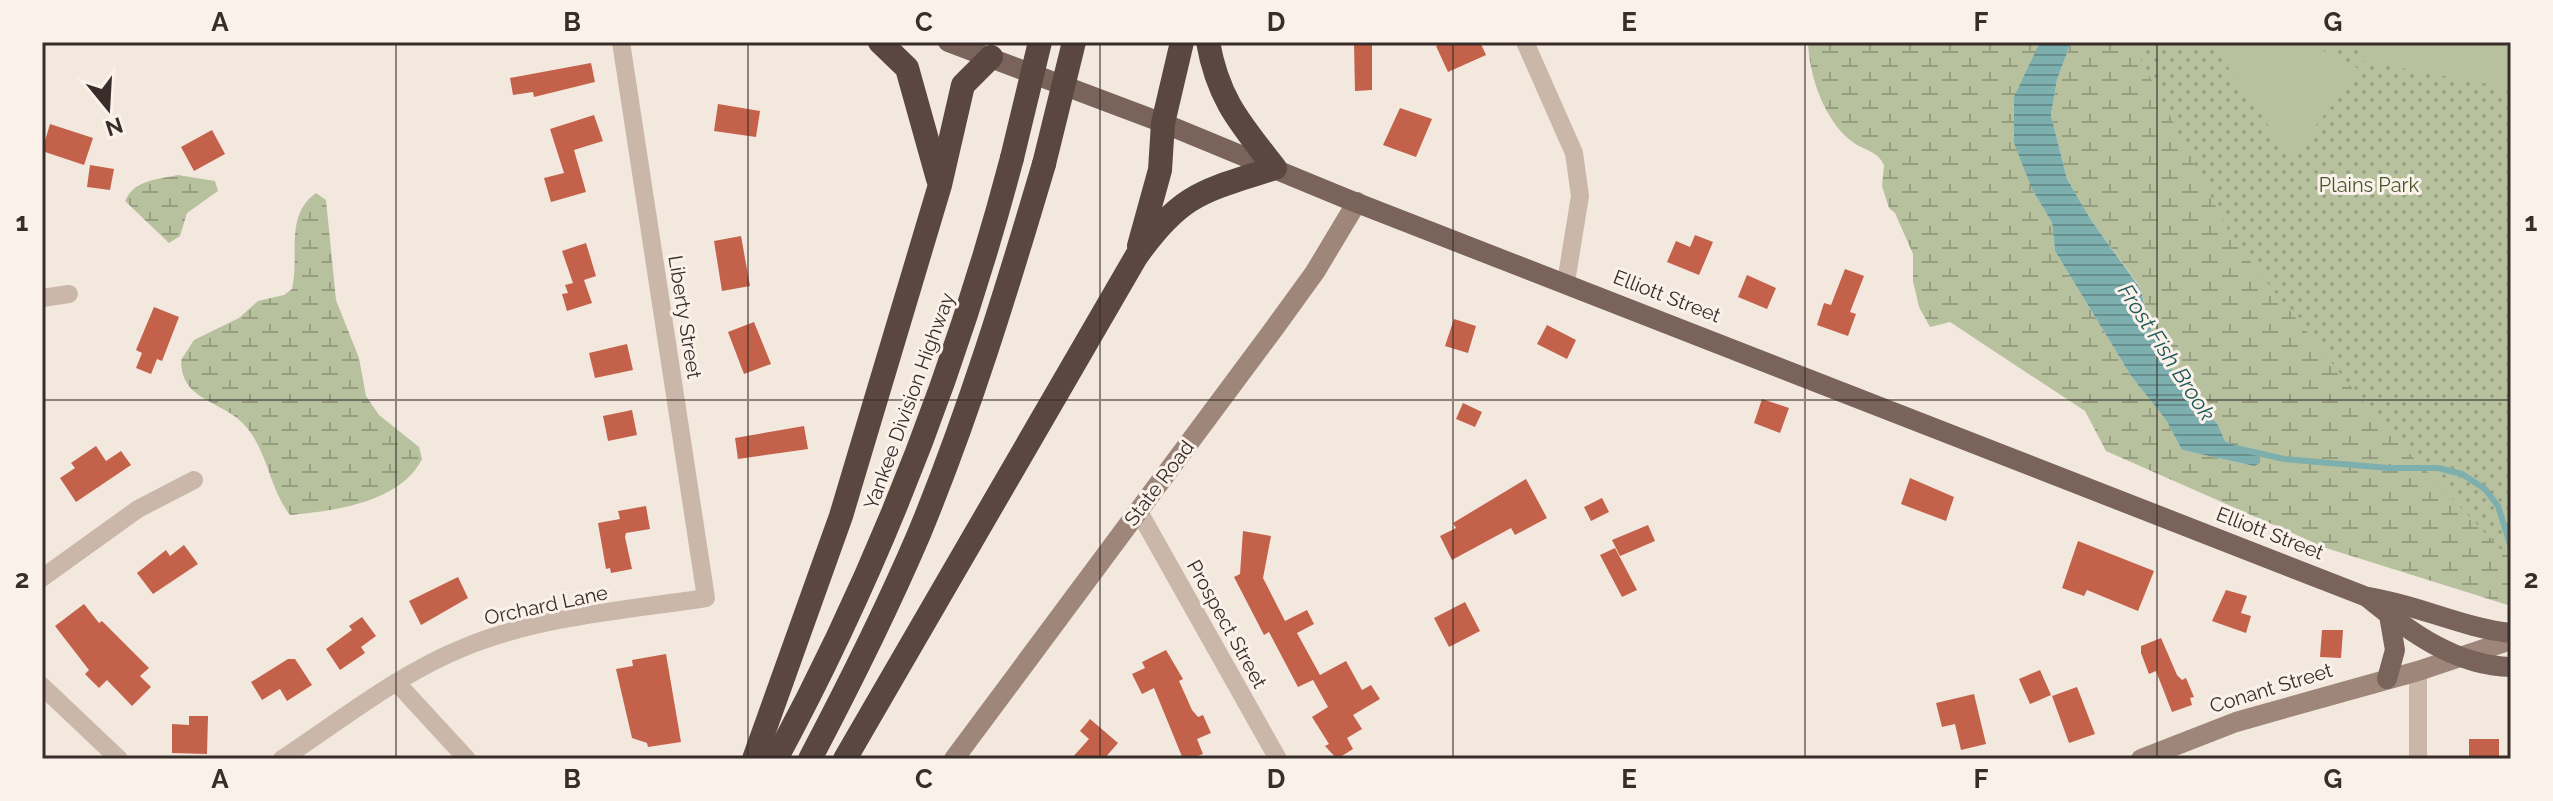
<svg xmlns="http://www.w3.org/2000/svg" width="2553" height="801" font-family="Raleway,sans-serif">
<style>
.wetland{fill:url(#wetland-marsh)}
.park{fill:url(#park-dots)}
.pitch{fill:#b7c19e}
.water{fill:url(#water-rules)}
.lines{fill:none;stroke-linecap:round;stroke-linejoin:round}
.stream{stroke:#7dafaf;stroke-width:6}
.building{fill:#c4614a}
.minor{stroke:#cab7aa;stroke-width:18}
.secondary{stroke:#9e867b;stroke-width:20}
.primary{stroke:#79635b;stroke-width:20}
.motorway{stroke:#594740;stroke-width:24}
.motorway-bridge{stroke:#594740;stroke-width:24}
.grid{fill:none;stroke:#382d29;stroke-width:2;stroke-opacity:0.55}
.labels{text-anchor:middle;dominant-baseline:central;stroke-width:6;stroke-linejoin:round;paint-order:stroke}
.park-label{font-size:20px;fill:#49562d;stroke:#faf2ea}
.street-label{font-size:20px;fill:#382d29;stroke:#faf2ea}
.water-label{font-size:22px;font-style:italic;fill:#1f5859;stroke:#faf2ea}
.neatline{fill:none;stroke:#382d29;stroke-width:3}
.grid-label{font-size:26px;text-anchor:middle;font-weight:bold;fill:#382d29}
</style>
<defs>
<pattern id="wetland-marsh" width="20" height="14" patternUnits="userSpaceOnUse" patternTransform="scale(2)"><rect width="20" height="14" fill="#b7c19e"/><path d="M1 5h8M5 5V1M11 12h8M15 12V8" fill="none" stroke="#969d81"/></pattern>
<pattern id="park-dots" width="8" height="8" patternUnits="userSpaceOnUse" patternTransform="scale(2)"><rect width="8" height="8" fill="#b7c19e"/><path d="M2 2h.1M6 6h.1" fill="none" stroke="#969d81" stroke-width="1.8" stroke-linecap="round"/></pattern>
<pattern id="water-rules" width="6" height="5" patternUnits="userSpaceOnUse" patternTransform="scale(2)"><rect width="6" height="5" fill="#7dafaf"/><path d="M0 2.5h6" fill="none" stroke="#678f8e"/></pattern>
</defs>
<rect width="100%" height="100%" fill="#f2e8de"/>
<g class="wetland">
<path d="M1808 42H2040L2036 56 2032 189 2052 223 2055 251 2131 376 2166 420 2182 450 2254 466 2253 454 2225 441 2218 425 2177 378 2153 336 2140 287 2091 220 2067 179 2051 115 2057 80 2071 42H2156L2511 511V606L2326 548 2106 451 2085 411 1950 322 1930 327 1919 307 1913 281V254L1895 213 1889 208 1882 186 1884 165C1877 151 1866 151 1854 143 1825 123 1809 76 1808 42Z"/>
<path d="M178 175 215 181 218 191 187 213 180 236 169 243 125 201C135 179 157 180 178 175Z"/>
<path d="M316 193 326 200 336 300 359 358 366 396 379 415 419 447 422 459C400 503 333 511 290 515 267 486 268 443 237 418 212 399 181 397 181 360L194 340 239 318 258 301 284 295 292 289C300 255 284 216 316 193Z"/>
</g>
<path class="park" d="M2132 42H2511V560L2379 422 2233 240Z"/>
<g class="pitch">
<path d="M2211 42H2306L2361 70 2290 157Z"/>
<path d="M2360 42H2511V88L2357 60Z"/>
</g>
<path class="water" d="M2040 42H2071L2057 80 2051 115 2067 179 2091 220 2140 288 2153 336 2177 378 2218 425 2225 441 2260 456V463L2254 466 2182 450 2166 420 2131 376 2055 251 2052 223 2032 189 2014 143V97Z"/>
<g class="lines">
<path class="stream" d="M2236 448 2284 459 2389 468H2438L2462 474 2485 489 2498 506 2511 547"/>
</g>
<g class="building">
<path d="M1354 42H1372V90L1355 91Z"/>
<path d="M1445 42H1480L1486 55 1448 72 1436 46Z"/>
<path d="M591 63 595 82 534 97 533 92 513 95 510 78Z"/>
<path d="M718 104 760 111 756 137 714 131Z"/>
<path d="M1400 108 1432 119 1416 157 1383 145Z"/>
<path d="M594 115 603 141 574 150 586 192 551 202 544 178 564 173 550 129Z"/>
<path d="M50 124 93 138 84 165 42 151Z"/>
<path d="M212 130 225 154 194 171 181 147Z"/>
<path d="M90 165 114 169 110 190 87 187Z"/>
<path d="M1695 235 1713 242 1699 275 1667 262 1676 241 1690 247Z"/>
<path d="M741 236 750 286 722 291 714 241Z"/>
<path d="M586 243 596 276 584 280 592 303 567 311 562 294 568 293 565 285 573 283 562 251Z"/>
<path d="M1845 269 1864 276 1850 312 1856 314 1848 336 1817 325 1824 303 1831 305Z"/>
<path d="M1747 275 1776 288 1767 309 1738 297Z"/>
<path d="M154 307 179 317 162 361 157 359 151 374 136 368 142 353 136 350Z"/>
<path d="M1454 319 1476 326 1468 353 1445 346Z"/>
<path d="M754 322 771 364 744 374 728 332Z"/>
<path d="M1547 325 1576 340 1567 359 1537 344Z"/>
<path d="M627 344 633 370 595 378 589 353Z"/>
<path d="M1762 399 1789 408 1780 433 1754 423Z"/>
<path d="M1463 403 1482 412 1475 427 1456 419Z"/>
<path d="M632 410 637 435 608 441 603 416Z"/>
<path d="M804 426 808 449 738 459 735 438Z"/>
<path d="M96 446 106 461 121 451 131 465 76 502 60 478 75 468 71 463Z"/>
<path d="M1910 478 1954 497 1946 521 1901 504Z"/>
<path d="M1526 479 1547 518 1515 535 1511 528 1452 560 1440 536 1456 528 1453 523Z"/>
<path d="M1602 498 1609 512 1591 521 1584 507Z"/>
<path d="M646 506 650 529 626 533 625 537 632 569 611 573 610 568 606 569 598 523 620 519 618 511Z"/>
<path d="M1648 525 1655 541 1620 556 1612 540Z"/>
<path d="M1243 531 1271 536 1263 578 1285 621 1307 610 1314 624 1297 633 1320 675 1346 661 1362 690 1371 685 1380 699 1353 715 1362 729 1347 738 1353 749 1337 759 1325 746 1329 744 1312 717 1328 707 1313 680 1298 687 1269 632 1264 635 1234 577 1240 574Z"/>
<path d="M2078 541 2154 571 2138 611 2087 590 2084 596 2062 588Z"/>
<path d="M184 545 198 564 153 594 137 573 166 550 170 556Z"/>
<path d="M1615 548 1637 590 1622 597 1600 555Z"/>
<path d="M458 577 468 598 421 625 409 601Z"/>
<path d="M2226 590 2247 596 2241 613 2251 616 2246 633 2212 621Z"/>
<path d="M1465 602 1480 631 1449 647 1434 618Z"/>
<path d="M84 604 99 623 102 621 149 668 140 676 151 687 132 706 107 680 99 688 85 674 89 670 55 626Z"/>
<path d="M362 617 376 636 361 647 365 653 340 670 326 649 352 630 349 626Z"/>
<path d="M2322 630H2343L2341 658 2320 657Z"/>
<path d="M2161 638 2177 675 2182 680 2186 678 2194 697 2190 698 2192 705 2172 712 2156 671 2149 674 2141 653V646Z"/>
<path d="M1166 650 1183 679 1179 681 1192 710 1198 717 1203 715 1211 733 1197 739 1203 754 1189 759H1183L1154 688 1142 694 1132 674 1145 668 1142 662Z"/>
<path d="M666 654 681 742 648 747 647 743 632 738 616 669 633 666 632 660Z"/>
<path d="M288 659H295L312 685 287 701 280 689 262 700 251 682Z"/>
<path d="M2040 670 2051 695 2030 704 2019 679Z"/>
<path d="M2077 687 2095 734 2069 743 2052 696Z"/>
<path d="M1974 694 1986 744 1961 750 1955 724 1942 727 1936 703Z"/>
<path d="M189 716H208L207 754 172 753V724L189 725Z"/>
<path d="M1090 719 1118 743 1104 759H1071L1089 739 1080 731Z"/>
<rect x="2469" y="739" width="30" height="20"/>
</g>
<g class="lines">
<g class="minor">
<path d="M1525 42 1574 153 1580 196 1566 282"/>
<path d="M42 298 69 294"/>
<path d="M1138 510 1278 759"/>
<path d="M42 578 138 509 194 480"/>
<path d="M397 683 467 759"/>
<path d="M42 686 119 759"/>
<path d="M282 759C341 720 400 673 465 647 541 616 627 610 706 598L621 42"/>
<path d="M2418 759V671"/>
</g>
<g class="secondary">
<path d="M954 759 1273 330 1315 272 1357 202"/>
<path d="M2141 759 2236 722 2418 671 2511 640"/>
</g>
<g class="primary">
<path d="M948 42 1163 123 1347 199 2367 597C2416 604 2462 628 2511 633"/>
<path d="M2367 597C2408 631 2456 666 2511 667"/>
<path d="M2387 679 2395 650 2389 615"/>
</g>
<g class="motorway">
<path d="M880 42 907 68 938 179"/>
<path d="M1139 246 1160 170 1163 123 1182 42"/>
<path d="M754 759 841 516 940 185 963 85 991 57"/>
<path d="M776 759C879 568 957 367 1012 158"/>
<path d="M810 759C849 685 886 611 919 534 969 413 1007 289 1044 164"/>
<path d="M845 759 1136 257C1181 193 1203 191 1275 168 1240 123 1218 99 1208 42"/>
</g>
<g class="motorway-bridge">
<path d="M1012 158 1040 42"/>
<path d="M1044 164 1074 42"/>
</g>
</g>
<path class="grid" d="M396 42V759M748 42V759M1100 42V759M1453 42V759M1805 42V759M2157 42V759M42 400H2511"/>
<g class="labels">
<g class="park-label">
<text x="2369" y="185">Plains Park</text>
</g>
<g class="street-label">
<text transform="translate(1667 296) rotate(21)">Elliott Street</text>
<text transform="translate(685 317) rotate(81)">Liberty Street</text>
<text transform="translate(909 401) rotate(-70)">Yankee Division Highway</text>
<text transform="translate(1159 483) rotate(-53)">State Road</text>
<text transform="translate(2270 533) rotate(21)">Elliott Street</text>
<text transform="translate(546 605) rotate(-12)">Orchard Lane</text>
<text transform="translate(1227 624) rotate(61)">Prospect Street</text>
<text transform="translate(2271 688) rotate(-17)">Conant Street</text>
</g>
<g class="water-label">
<text transform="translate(2167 352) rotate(57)">Frost Fish Brook</text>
</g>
</g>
<rect width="2553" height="801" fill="none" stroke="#faf2ea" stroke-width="88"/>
<g transform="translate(108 108) rotate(162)" stroke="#faf2ea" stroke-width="6" paint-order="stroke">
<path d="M0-6L14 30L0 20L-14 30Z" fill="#382d29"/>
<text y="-12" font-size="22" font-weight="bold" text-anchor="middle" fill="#382d29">N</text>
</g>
<rect x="44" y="44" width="2465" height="713" class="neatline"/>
<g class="grid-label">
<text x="220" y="31">A</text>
<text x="572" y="31">B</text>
<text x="924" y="31">C</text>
<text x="1276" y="31">D</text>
<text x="1629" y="31">E</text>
<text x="1981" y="31">F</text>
<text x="2333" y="31">G</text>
<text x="22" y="231">1</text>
<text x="2531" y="231">1</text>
<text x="22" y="588">2</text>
<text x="2531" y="588">2</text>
<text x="220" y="788">A</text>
<text x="572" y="788">B</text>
<text x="924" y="788">C</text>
<text x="1276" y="788">D</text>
<text x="1629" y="788">E</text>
<text x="1981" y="788">F</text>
<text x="2333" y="788">G</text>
</g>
</svg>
